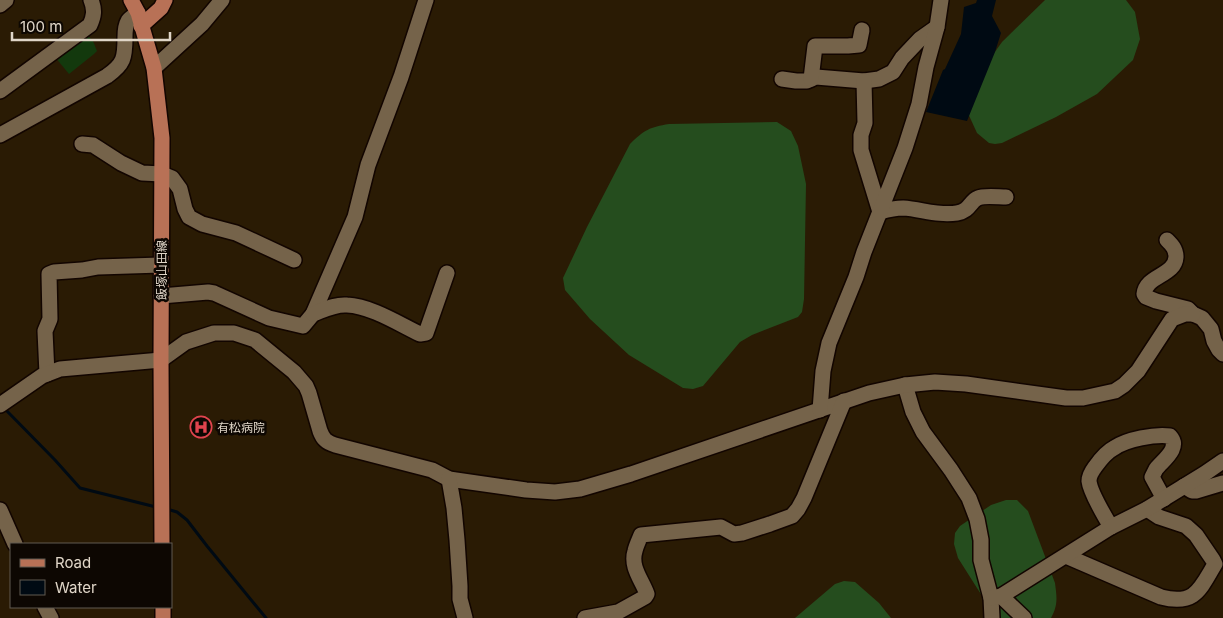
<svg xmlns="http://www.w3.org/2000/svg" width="1223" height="618" font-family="Inter,'Noto Sans JP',sans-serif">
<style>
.green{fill:#13390d}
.forest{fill:#254d1e}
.water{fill:#000a13}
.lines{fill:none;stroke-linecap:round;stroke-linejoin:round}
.stream{stroke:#000a13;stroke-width:3}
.minor-casing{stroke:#120500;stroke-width:18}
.major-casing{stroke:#120500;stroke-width:18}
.minor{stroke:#75634a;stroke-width:15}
.major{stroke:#b87156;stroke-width:15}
.labels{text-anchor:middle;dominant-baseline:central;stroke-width:5;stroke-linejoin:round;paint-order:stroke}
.street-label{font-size:12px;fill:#e0d6c8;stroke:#0d0702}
.poi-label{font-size:12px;fill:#e0d6c8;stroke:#0d0702;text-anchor:start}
</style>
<rect width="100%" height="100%" fill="#2a1b04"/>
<path class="green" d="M86 34 93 41 97 51 94 54 69 74 55 57Z"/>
<g class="forest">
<path d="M1045 0H1126L1135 12 1140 39 1133 60 1097 94 1056 117 1002 143 995 144 989 143 977 133 966 109 967 91 1002 42Z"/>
<path d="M777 122 791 131 798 146 806 184 804 299 802 312 798 317 752 335 740 342 703 386 693 389 683 388 629 355 590 319 565 290 563 278 587 227 630 144C644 130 650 127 669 124Z"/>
<path d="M1006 500H1017L1028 511 1055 583C1057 598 1058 605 1051 618H996L958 558 954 544 955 533 960 526 991 505Z"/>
<path d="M844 581 855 582 879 603 891 618H795L835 584Z"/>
</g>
<path class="water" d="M977 0H996L992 16 1001 33 995 52 967 121 926 112 943 70 945 69 961 34 964 7 976 3Z"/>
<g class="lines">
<g class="stream">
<path d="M4 408 55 460 80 488 156 507"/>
<path d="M167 509 177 512 187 520 207 546 266 618"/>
</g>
<g class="minor-casing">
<g id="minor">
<path d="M0 5 6 0"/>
<path d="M154 68 202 24 222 0"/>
<path d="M782 79 796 81H807L816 77 864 81 879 79 893 72 902 58 920 39 937 27"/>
<path d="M811 79 815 46H848L859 45 862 30"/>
<path d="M864 81 865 123 861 135V150L880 212C887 210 895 208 903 208 921 209 938 216 957 213 970 211 970 201 978 198 984 195 999 197 1006 197"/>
<path d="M0 91 90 25C94 16 95 10 91 0"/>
<path d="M0 135 107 76C124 64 125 58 125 37 125 32 125 26 128 21 130 18 135 15 138 13"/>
<path d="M82 144 93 145 121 163 142 173 162 174 172 178 180 189 185 209 189 217 202 224 236 233 294 260"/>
<path d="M1167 240C1172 245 1176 249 1176 257 1175 276 1146 275 1144 294L1146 297 1156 301 1188 309 1193 314 1202 318 1211 329 1214 341 1219 350 1223 354"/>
<path d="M161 296 208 292 214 293 269 318 303 326 313 314 355 217 368 165 401 77 426 0"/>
<path d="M313 314C324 310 335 304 347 305 371 306 399 324 420 334L426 333 447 273"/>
<path d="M47 374 45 331 50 319 49 274 54 272 82 270 98 267 161 265"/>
<path d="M905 385 913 412 923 432 951 470 969 498 977 519 981 540V560L991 598 992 618"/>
<path d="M0 405 42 376 60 369 161 360 186 342 214 333H234L255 340 294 372 306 386 309 393 320 431C323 439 326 442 335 445L432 470 449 479 526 490 555 492 580 489 631 474 869 393 905 385 935 382 966 384 1066 398H1083L1115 391 1124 385 1138 371 1172 319 1185 314H1193"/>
<path d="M820 410 823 371 829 343 856 277 864 252 905 148 919 104 926 67 937 27 941 0"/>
<path d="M449 479 454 508 457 540 460 586V599L465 618"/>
<path d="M1184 486 1192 491H1196L1223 483"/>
<path d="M0 510 15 544"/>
<path d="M1111 527C1105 517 1090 491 1089 481 1089 476 1092 471 1095 467 1100 460 1106 452 1114 448 1127 439 1155 434 1170 436 1181 448 1163 460 1156 469 1155 471 1153 475 1152 477L1164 499"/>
<path d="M1066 556 1161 597C1195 606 1200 589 1215 564L1213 560 1196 535 1186 526 1159 517 1147 509"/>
<path d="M1001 596 1024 618"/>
<path d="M991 598 1001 596 1111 527 1147 509 1204 474 1223 461"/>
<path d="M45 607 51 618"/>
<path d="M585 618 618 612 645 597 647 594C642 580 630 567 635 551 636 546 639 540 641 535L721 527 734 534 742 533 770 524 792 516 798 509 804 498 844 401"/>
</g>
</g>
<g class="major-casing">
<g id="major">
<path d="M131 0 138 13 154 68 162 138 161 360 162 544"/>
<path d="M141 26 161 8 165 0"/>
<path d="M163 607V618"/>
</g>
</g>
<use href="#minor" class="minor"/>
<use href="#major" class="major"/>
</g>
<defs>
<g id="hospital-ring" transform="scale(1.125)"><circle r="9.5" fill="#0d0702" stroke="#e0444e" stroke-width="1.5"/><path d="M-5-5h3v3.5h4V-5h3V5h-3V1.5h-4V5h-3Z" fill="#e0444e"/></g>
</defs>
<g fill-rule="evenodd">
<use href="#hospital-ring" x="201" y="427"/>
</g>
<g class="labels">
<g class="street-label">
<text transform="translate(161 270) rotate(-90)">飯塚山田線</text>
</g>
<g class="poi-label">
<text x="217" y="427">有松病院</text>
</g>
</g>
<rect x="10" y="543" width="162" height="65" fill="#0d0702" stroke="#615a51"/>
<rect x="20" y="559" width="25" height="8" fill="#b87156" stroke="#615a51"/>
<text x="55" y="568" font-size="15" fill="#e0d6c8">Road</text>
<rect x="20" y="580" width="25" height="15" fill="#000a13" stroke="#615a51"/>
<text x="55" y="593" font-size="15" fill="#e0d6c8">Water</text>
<path d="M12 32v8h158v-8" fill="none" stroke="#e0d6c8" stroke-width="2.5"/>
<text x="20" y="32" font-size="15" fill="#e0d6c8" stroke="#0d0702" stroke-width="4" paint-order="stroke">100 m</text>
</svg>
